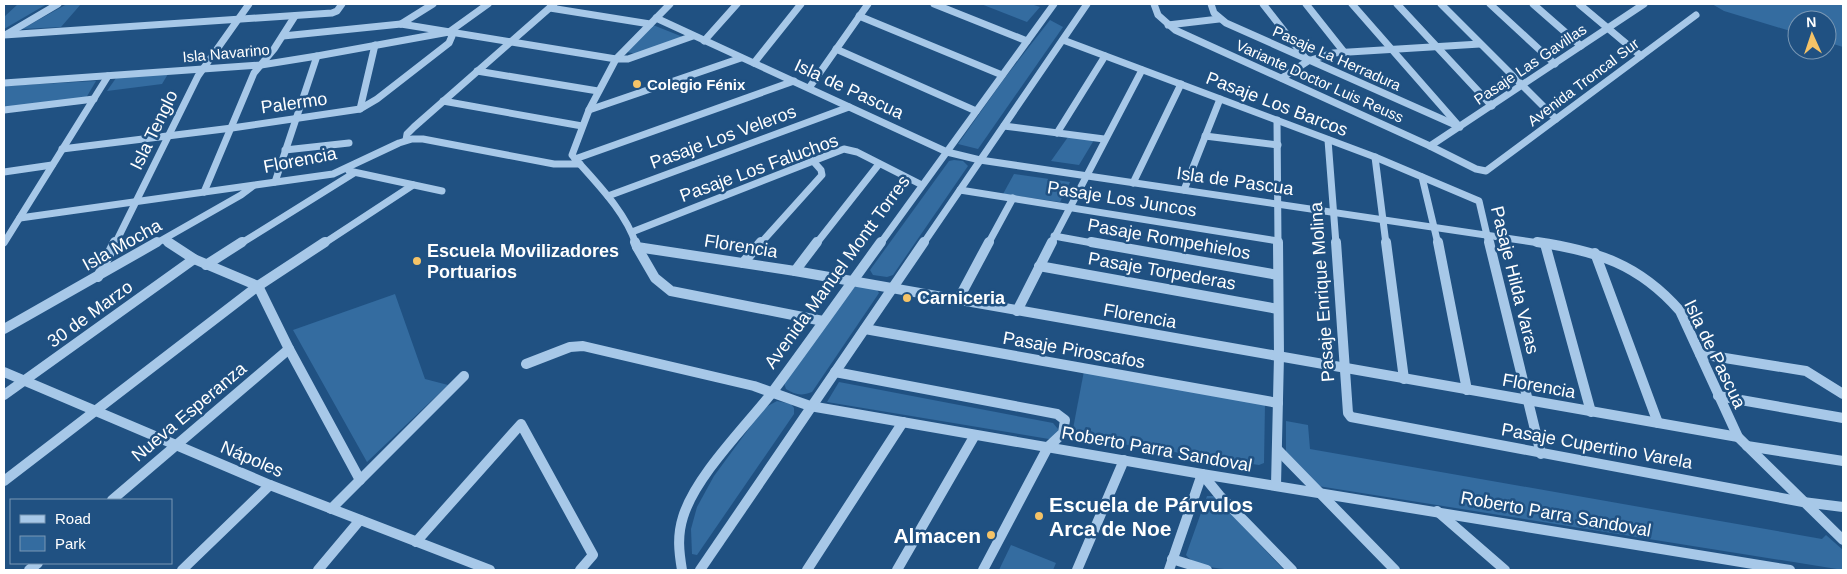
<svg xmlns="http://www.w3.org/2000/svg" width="1847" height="574" font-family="Arial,sans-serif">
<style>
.green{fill:#346ca0}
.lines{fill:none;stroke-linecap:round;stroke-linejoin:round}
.minor-far1{stroke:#a7c8e8;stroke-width:7}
.minor{stroke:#a7c8e8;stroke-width:10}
.poi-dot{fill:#f5c367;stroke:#205182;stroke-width:2}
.labels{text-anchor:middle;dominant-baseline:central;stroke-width:5;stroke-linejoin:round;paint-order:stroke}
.far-street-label{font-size:15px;fill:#fff;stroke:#205182}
.far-poi-label{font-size:15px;font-weight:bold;fill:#fff;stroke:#205182;text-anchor:start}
.street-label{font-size:18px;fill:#fff;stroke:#205182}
.poi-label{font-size:18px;font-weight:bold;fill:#fff;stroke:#205182;text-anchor:start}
.near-poi-label{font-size:21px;font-weight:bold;fill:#fff;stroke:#205182;text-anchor:start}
</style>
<rect width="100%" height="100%" fill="#205182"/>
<g class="green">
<path d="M18 4H47L4 29V17Z"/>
<path d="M67 4H81L61 27 22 29Z"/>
<path d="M981 4H1031L1040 7 1027 22Z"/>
<path d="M1712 4H1843V47L1827 42V20H1797V33L1724 11Z"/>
<path d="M1050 20 1063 27 978 149 958 144 1004 79Z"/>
<path d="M653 25 683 37 636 54 627 52Z"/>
<path d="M168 74 162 84 107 91 116 78Z"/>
<path d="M96 81 86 98 4 107V86Z"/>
<path d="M1068 137 1094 140 1079 165 1051 161Z"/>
<path d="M954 160 963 161 968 166 893 275 887 277 873 275 870 270 949 161Z"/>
<path d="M1014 174 1070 182 1060 202 1003 194Z"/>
<path d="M861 285 876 288 879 293 812 392C802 396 795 395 786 389L784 383 854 287Z"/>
<path d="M395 294 425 379 448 385 367 462 293 330Z"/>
<path d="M1084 371 1265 403 1264 463 1259 465 1076 437 1072 434Z"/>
<path d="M839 382 1053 423 1058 429V433L1053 439H1049L827 402Z"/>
<path d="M777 401 791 404 794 408V414L697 555 692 554 691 529 697 507 714 476 764 408Z"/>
<path d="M1286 421 1308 425 1310 449 1822 539 1826 535 1843 550V570L1318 486 1286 456Z"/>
<path d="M1207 496H1214L1284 570C1260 570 1200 574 1186 555Z"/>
<path d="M1011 545 1056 563 1053 570H999Z"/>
</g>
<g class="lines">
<g class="minor-far1">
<path d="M934 4 1027 41"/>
<path d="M1154 4 1158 15 1175 30 1430 146 1476 169 1486 171 1696 15"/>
<path d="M1211 4 1214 13 1226 23 1460 127"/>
<path d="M1263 4 1306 59"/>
<path d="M1306 4 1344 52"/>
<path d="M1352 4 1458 125"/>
<path d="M1397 4 1492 106"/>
<path d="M1441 4 1556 119"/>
<path d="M1490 4 1555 64"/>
<path d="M1533 4 1581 46"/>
<path d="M1579 4 1641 56"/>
<path d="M550 8 650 24"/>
<path d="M859 16 1002 75"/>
<path d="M656 18 947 152 980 160 1546 244"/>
<path d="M401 24 433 4"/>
<path d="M1168 25 1219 19"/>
<path d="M7 34 58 4"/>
<path d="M4 35 332 13 337 11 342 4"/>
<path d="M283 36 401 24 616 59H628L693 36"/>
<path d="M1063 40 1375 157 1479 201 1489 244"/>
<path d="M704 41 737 4"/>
<path d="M836 49 976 111"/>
<path d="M754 63 801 4"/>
<path d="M477 71 598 91"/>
<path d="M1282 78 1308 61 1333 53 1480 44"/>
<path d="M4 83 261 65 317 56 449 32 488 4"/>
<path d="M809 88 868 4"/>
<path d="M443 101 582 126"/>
<path d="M360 109 375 45"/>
<path d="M4 110 94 99"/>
<path d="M589 110 741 58"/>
<path d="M1277 120 1278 244"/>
<path d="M1004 126 1104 139"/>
<path d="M1057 133 1105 56"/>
<path d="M1205 136 1278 145"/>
<path d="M406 140 407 134 414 127 554 4"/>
<path d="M1328 140 1336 244"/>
<path d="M1430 146 1644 4"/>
<path d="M62 149 232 128 360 109 377 99 449 43 452 36 449 32"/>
<path d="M285 150 349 143"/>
<path d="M1375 157 1386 244"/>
<path d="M575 159 794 81"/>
<path d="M349 171 442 191"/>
<path d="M4 172 52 165"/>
<path d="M1422 177 1438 244"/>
<path d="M275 182 317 56"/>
<path d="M1133 183 1181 84"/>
<path d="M960 190 1278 241"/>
<path d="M1184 190 1220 99"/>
<path d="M204 192 254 73 274 49 295 16"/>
<path d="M608 196 849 107"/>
<path d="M20 218 333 174 399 143 412 139H423L554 164H580"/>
<path d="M632 232 844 149 857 152 922 185"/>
<path d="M1054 236 1098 244"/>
<path d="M164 240 170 244"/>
<path d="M4 243 108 76"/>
<path d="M115 244 198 76 249 4"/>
<path d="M155 244 241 195 253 186"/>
<path d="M240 244 354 173"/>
<path d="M323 244 413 185"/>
<path d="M636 244C624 209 595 182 572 155L589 110 616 59 670 4"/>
<path d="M760 244 822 175 821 170 813 161"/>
<path d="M816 244 879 164"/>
<path d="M880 244 1054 4"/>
<path d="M923 244 1087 4"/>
<path d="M988 244 1013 198"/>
<path d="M1051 244 1142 70"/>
</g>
<g class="minor">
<path d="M168 242 194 259 258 286"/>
<path d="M635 242 637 247 795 271 1738 437"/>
<path d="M1091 242 1278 275"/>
<path d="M1336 242 1348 413 1351 417 1803 502 1843 507"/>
<path d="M1386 242 1404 379"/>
<path d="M1438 242 1467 390"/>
<path d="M1489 242 1541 454"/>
<path d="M1537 242C1597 251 1639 264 1680 311L1738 437 1843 540"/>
<path d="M1545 244 1591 412"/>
<path d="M637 247 655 278 671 291 823 321"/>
<path d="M1595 253 1658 423"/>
<path d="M743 263 761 242"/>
<path d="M206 265 242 242"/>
<path d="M1039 266 1278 309"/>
<path d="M795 271 817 242"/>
<path d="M98 277 115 242"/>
<path d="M258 286 289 349 360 480"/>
<path d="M958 300 989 242"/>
<path d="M1017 311 1052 242"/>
<path d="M4 329 157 242"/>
<path d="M865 329 1278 403"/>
<path d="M1700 354 1806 371 1843 394"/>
<path d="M526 364 570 347 583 346 754 386 810 406 1202 474 1790 570"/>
<path d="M4 372 270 485 490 570"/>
<path d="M835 372 1057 414 1065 420 1063 433 1048 447 983 570"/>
<path d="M4 395 194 259"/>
<path d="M1718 396 1843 418"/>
<path d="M1747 446 1843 461"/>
<path d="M1277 449 1395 570"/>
<path d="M1202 474 1220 496 1292 570"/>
<path d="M4 481 258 286 325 242"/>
<path d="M1276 485 1279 356 1278 242"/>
<path d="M112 500 289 349"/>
<path d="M331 509 464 376"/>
<path d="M1437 511 1505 570"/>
<path d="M416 542 521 424 593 555 580 570"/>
<path d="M1172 559 1207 570"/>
<path d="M29 570 38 563"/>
<path d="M182 570 270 485"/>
<path d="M318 570 360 520"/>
<path d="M682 570C679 552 677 536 683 517 695 477 744 428 771 394 808 344 844 293 881 242"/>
<path d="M700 570 924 242"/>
<path d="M807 570 903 422"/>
<path d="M897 570 975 435"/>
<path d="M1077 570 1124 460"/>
<path d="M1169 570 1202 474"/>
</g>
</g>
<g class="poi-dot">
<circle cx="637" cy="84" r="5"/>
<circle cx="417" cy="261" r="5"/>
<circle cx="907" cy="298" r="5"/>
<circle cx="1039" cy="516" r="5"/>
<circle cx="991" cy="535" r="5"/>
</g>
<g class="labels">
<g class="far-street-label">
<text transform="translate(226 53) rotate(-5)">Isla Navarino</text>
<text transform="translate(1337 58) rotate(24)">Pasaje La Herradura</text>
<text transform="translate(1530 64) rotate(-34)">Pasaje Las Gavillas</text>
<text transform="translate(1320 81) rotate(24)">Variante Doctor Luis Reuss</text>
<text transform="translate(1583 82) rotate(-37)">Avenida Troncal Sur</text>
</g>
<g class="far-poi-label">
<text x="647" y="84">Colegio Fénix</text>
</g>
<g class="street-label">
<text transform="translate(849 89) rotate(25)">Isla de Pascua</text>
<text transform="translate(294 103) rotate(-8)">Palermo</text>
<text transform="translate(1277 104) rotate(21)">Pasaje Los Barcos</text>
<text transform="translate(154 130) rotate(-64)">Isla Tenglo</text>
<text transform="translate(723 137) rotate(-20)">Pasaje Los Veleros</text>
<text transform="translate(300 160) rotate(-11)">Florencia</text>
<text transform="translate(759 168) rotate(-20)">Pasaje Los Faluchos</text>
<text transform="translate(1235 181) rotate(8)">Isla de Pascua</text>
<text transform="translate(1122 199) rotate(9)">Pasaje Los Juncos</text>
<text transform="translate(1169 239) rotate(10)">Pasaje Rompehielos</text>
<text transform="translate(122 245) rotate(-29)">Isla Mocha</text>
<text transform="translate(741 246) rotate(9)">Florencia</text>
<text transform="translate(1162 271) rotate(10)">Pasaje Torpederas</text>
<text transform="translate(837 272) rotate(-54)">Avenida Manuel Montt Torres</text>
<text transform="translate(1515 280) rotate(76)">Pasaje Hilda Varas</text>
<text transform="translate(1322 292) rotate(-94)">Pasaje Enrique Molina</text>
<text transform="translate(90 314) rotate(-36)">30 de Marzo</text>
<text transform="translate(1140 316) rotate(10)">Florencia</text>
<text transform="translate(1074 350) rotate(10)">Pasaje Piroscafos</text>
<text transform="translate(1715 354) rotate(64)">Isla de Pascua</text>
<text transform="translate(1539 386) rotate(10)">Florencia</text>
<text transform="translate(189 412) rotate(-40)">Nueva Esperanza</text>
<text transform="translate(1597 446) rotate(10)">Pasaje Cupertino Varela</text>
<text transform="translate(1157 449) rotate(10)">Roberto Parra Sandoval</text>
<text transform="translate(252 459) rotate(23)">Nápoles</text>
<text transform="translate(1556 514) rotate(10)">Roberto Parra Sandoval</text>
</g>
<g class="poi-label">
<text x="427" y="251">Escuela Movilizadores<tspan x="427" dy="21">Portuarios</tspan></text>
<text x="917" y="298">Carniceria</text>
</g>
<g class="near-poi-label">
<text x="1049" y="504">Escuela de Párvulos<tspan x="1049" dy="24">Arca de Noe</tspan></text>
<text x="981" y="535" text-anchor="end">Almacen</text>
</g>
</g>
<rect width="1847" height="574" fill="none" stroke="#ffffff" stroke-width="10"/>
<rect x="10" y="499" width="162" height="65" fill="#205182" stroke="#7997b4"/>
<rect x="20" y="515" width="25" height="8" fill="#a7c8e8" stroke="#7997b4"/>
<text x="55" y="524" font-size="15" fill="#ffffff">Road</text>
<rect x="20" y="536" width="25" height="15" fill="#346ca0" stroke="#7997b4"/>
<text x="55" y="549" font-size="15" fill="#ffffff">Park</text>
<g transform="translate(1812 35) rotate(357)"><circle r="24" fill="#205182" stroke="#7997b4"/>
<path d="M0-4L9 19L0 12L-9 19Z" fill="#f5c367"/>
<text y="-8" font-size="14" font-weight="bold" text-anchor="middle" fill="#ffffff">N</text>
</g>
</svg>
